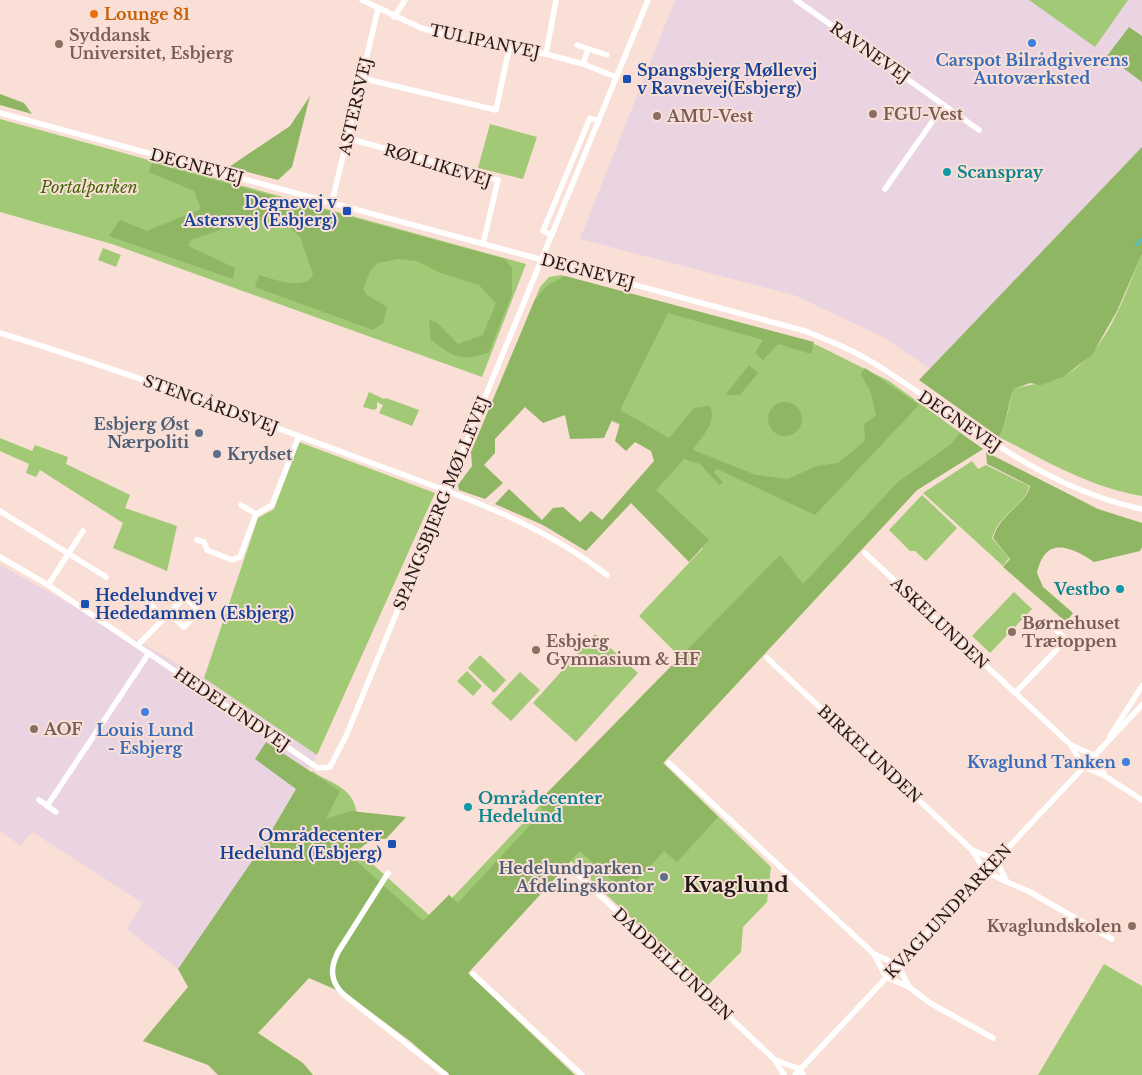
<svg xmlns="http://www.w3.org/2000/svg" width="1142" height="1075" font-family="'Libre Baskerville',serif">
<style>
.industrial{fill:#ebd4e1}
.green{fill:#a1c976}
.forest{fill:#8fb662}
.lines{fill:none;stroke-linecap:round;stroke-linejoin:round}
.stream{stroke:#3dc6e4;stroke-width:2}
.minor{stroke:#fff;stroke-width:5.5}
.food-dot{fill:#e8710a;stroke:#f9dfd5;stroke-width:2}
.shop-dot{fill:#3f7fe0;stroke:#f9dfd5;stroke-width:2}
.education-dot{fill:#8d6e63;stroke:#f9dfd5;stroke-width:2}
.transit-dot{fill:#1a4fb4;stroke:#f9dfd5;stroke-width:2}
.culture-dot{fill:#0f9aa8;stroke:#f9dfd5;stroke-width:2}
.service-dot{fill:#5c6f8a;stroke:#f9dfd5;stroke-width:2}
.labels{text-anchor:middle;dominant-baseline:central;stroke-width:4;stroke-linejoin:round;paint-order:stroke}
.food-label{font-size:16px;font-weight:bold;fill:#c56008;stroke:#f9dfd5;text-anchor:start}
.education-label{font-size:16px;font-weight:bold;fill:#785e54;stroke:#f9dfd5;text-anchor:start}
.street-label{font-size:16px;fill:#231a17;stroke:#f9dfd5}
.shop-label{font-size:16px;font-weight:bold;fill:#366cbe;stroke:#f9dfd5}
.transit-label{font-size:16px;font-weight:bold;fill:#164399;stroke:#f9dfd5;text-anchor:start}
.culture-label{font-size:16px;font-weight:bold;fill:#0d838f;stroke:#f9dfd5;text-anchor:start}
.park-label{font-size:16px;font-style:italic;fill:#416405;stroke:#f9dfd5}
.service-label{font-size:16px;font-weight:bold;fill:#4e5e75;stroke:#f9dfd5;text-anchor:end}
.district-label{font-size:21px;font-weight:bold;fill:#231a17;stroke:#f9dfd5}
</style>
<rect width="100%" height="100%" fill="#f9dfd5"/>
<g class="industrial">
<path d="M675 0H1142V36L1129 27 1108 56 1142 82V147L930 369 887 339 794 295 580 239Z"/>
<path d="M0 565 204 678 317 755 265 842 178 969 127 929 143 903 32 832 21 846 0 831Z"/>
</g>
<g class="green">
<path d="M1029 0H1128L1095 47Z"/>
<path d="M0 119 526 264 482 377 112 244 0 212Z"/>
<path d="M490 124 537 137 523 179 478 168Z"/>
<path d="M103 248 121 255 116 267 98 260Z"/>
<path d="M1142 254V496C1091 488 1044 460 999 437 1008 422 1008 404 1014 389 1030 383 1046 385 1062 377 1107 354 1123 298 1142 254Z"/>
<path d="M561 275 817 345 889 381 983 449 917 490 663 763 771 867 767 902 743 927 741 952 705 988 571 861 468 973 265 842 297 788 312 771C324 780 340 783 350 796 363 813 353 837 367 859L429 915 449 895 452 898 538 807 682 659 639 616 703 548 643 492 680 451 506 375 540 287 549 277Z"/>
<path d="M369 392 384 399 386 398 419 410 412 426 379 413 383 405 377 402V408L374 410 363 407Z"/>
<path d="M0 438 32 451 35 445 68 457 66 464 130 495 125 508 177 526 167 571 113 548 123 523 40 470 36 477 26 473 29 464 0 451Z"/>
<path d="M299 442 435 493 317 755 204 678 258 518 274 509Z"/>
<path d="M972 461 978 469 986 465 1029 486C1026 505 999 513 992 538L1009 558 1003 566 923 493Z"/>
<path d="M922 495 957 528 926 561 915 551H910L889 530Z"/>
<path d="M1014 592 1032 609 990 653 972 636Z"/>
<path d="M595 634 638 673 576 742 533 703Z"/>
<path d="M480 655 506 680 494 693 468 668Z"/>
<path d="M467 671 482 686 473 696 457 681Z"/>
<path d="M520 672 540 690 511 721 491 703Z"/>
<path d="M1104 964 1142 986V1075H1038Z"/>
</g>
<g class="forest">
<path d="M1129 27 1142 36V82L1107 56Z"/>
<path d="M0 94 24 103 32 114 0 105Z"/>
<path d="M310 96 292 167 278 180 229 167 290 126Z"/>
<path d="M1142 147V254L1117 311 1092 355 1063 377 1041 385 1030 383 1014 389C1007 404 1008 422 999 437L919 380Z"/>
<path d="M152 163 505 259 512 268V294L489 352C463 363 452 356 431 340L429 320 437 323 458 344 483 335 496 303 479 285 441 273 417 261 398 259 378 263 370 271 363 289 367 295 387 307 383 323 373 330 255 287 259 275C272 279 307 292 313 274L300 237 291 229 281 224 251 219 191 240 188 246 235 268 233 279 109 236 120 220 147 231 201 209 194 191 149 172Z"/>
<path d="M565 276 814 342 811 354 778 344 763 360 755 353 763 340 668 313 620 410 669 438 694 408 710 406C717 424 702 435 693 450L756 475 788 479 817 466 838 463 865 441 864 424 876 416 871 393 861 374 865 368 919 405 815 515 717 469 714 472 723 483 719 485 700 464 684 459 656 490 709 540 689 562 631 503 586 551 543 525 495 504 509 489 542 520 553 508 563 507 580 522 591 511 602 520 654 461 651 451 635 442 626 451 615 441 620 423 612 420 604 438 570 439 565 415 543 423 525 407 495 439V453L484 465 503 483 485 499 459 490 458 485 472 466 471 452 535 299 548 285Z"/>
<path d="M749 365 758 373 740 395H725Z"/>
<circle cx="785" cy="419" r="17"/>
<path d="M960 433 983 449 917 490 663 763 718 817 677 862 664 851 625 892 580 851 468 973 575 1075H449L410 1041 348 995 309 978 258 1033 303 1063 313 1075H218L208 1065 143 1041 188 987 178 969 265 842 296 789 255 759 266 742 340 791 326 819 351 811 406 817 386 839C372 837 359 847 353 858L423 921 449 895 458 903 543 811 539 801 780 555 803 584 898 482 951 444Z"/>
<path d="M986 452 1098 509 1142 523V547L1140 551 1094 562C1070 546 1045 536 1037 573L1043 587 1073 613 1066 622 1003 567 1010 559 993 538C1000 513 1026 505 1030 486L987 464Z"/>
</g>
<g class="lines">
<path class="stream" d="M1136 245 1142 239"/>
<g class="minor">
<path d="M362 0 421 28 462 40 546 54 583 64 616 77"/>
<path d="M796 0 979 130"/>
<path d="M394 17 405 0"/>
<path d="M577 45 607 55"/>
<path d="M546 54 556 0"/>
<path d="M583 64 588 49"/>
<path d="M361 78 496 110 509 49"/>
<path d="M0 113 805 331C830 341 855 351 877 365 963 419 1040 488 1142 509"/>
<path d="M347 138 498 180 483 244"/>
<path d="M885 189 944 105"/>
<path d="M332 202 378 9"/>
<path d="M552 235 543 231 590 118 599 121"/>
<path d="M0 333C121 370 240 414 358 458 444 490 534 518 607 575"/>
<path d="M241 505 256 514"/>
<path d="M0 511 106 577"/>
<path d="M197 540 204 542 207 550 232 560 240 557 256 514 272 505 299 436"/>
<path d="M865 553 1071 745 1083 766 1105 776 1142 800"/>
<path d="M0 557 48 585 318 768 330 767 346 736 648 0"/>
<path d="M48 585 83 531"/>
<path d="M143 597 164 618"/>
<path d="M138 645 185 597 199 611 184 627 169 613"/>
<path d="M767 658 972 850"/>
<path d="M1015 693 1066 640 1048 622"/>
<path d="M1110 736 1142 686"/>
<path d="M1071 745 1095 756 1105 776"/>
<path d="M669 763 874 954"/>
<path d="M39 800 56 812"/>
<path d="M47 806 149 653"/>
<path d="M972 850 996 860 1007 882 985 871Z"/>
<path d="M571 868 775 1060"/>
<path d="M388 873 338 952C330 968 330 981 343 994L446 1075"/>
<path d="M1007 882 1028 891 1112 939"/>
<path d="M1066 928 1072 917"/>
<path d="M473 974 582 1075"/>
<path d="M909 987 898 965 874 954 886 977 909 987 930 1003 993 1038"/>
<path d="M784 1075 775 1060 800 1069 803 1075"/>
<path d="M795 1075 1142 705"/>
</g>
</g>
<circle class="food-dot" cx="94" cy="14" r="5"/>
<g class="shop-dot">
<circle cx="1032" cy="43" r="5"/>
<circle cx="145" cy="712" r="5"/>
<circle cx="1126" cy="762" r="5"/>
</g>
<g class="education-dot">
<circle cx="59" cy="44" r="5"/>
<circle cx="873" cy="114" r="5"/>
<circle cx="657" cy="116" r="5"/>
<circle cx="1012" cy="632" r="5"/>
<circle cx="536" cy="650" r="5"/>
<circle cx="34" cy="729" r="5"/>
<circle cx="1132" cy="926" r="5"/>
</g>
<g class="transit-dot">
<rect x="622" y="74" width="10" height="10" rx="2.5"/>
<rect x="342" y="206" width="10" height="10" rx="2.5"/>
<rect x="80" y="599" width="10" height="10" rx="2.5"/>
<rect x="387" y="839" width="10" height="10" rx="2.5"/>
</g>
<g class="culture-dot">
<circle cx="947" cy="172" r="5"/>
<circle cx="1120" cy="589" r="5"/>
<circle cx="468" cy="807" r="5"/>
</g>
<g class="service-dot">
<circle cx="199" cy="433" r="5"/>
<circle cx="217" cy="454" r="5"/>
<circle cx="664" cy="877" r="5"/>
</g>
<g class="labels">
<g class="food-label">
<text x="104" y="14">Lounge 81</text>
</g>
<g class="education-label">
<text x="69" y="35">Syddansk<tspan x="69" dy="18">Universitet, Esbjerg</tspan></text>
<text x="883" y="114">FGU-Vest</text>
<text x="667" y="116">AMU-Vest</text>
<text x="1022" y="623">Børnehuset<tspan x="1022" dy="18">Trætoppen</tspan></text>
<text x="546" y="641">Esbjerg<tspan x="546" dy="18">Gymnasium &amp; HF</tspan></text>
<text x="44" y="729">AOF</text>
<text x="1122" y="926" text-anchor="end">Kvaglundskolen</text>
</g>
<g class="street-label">
<text transform="translate(485 41) rotate(12)">TULIPANVEJ</text>
<text transform="translate(870 52) rotate(35)">RAVNEVEJ</text>
<text transform="translate(355 106) rotate(-77)">ASTERSVEJ</text>
<text transform="translate(438 165) rotate(17)">RØLLIKEVEJ</text>
<text transform="translate(197 166) rotate(15)">DEGNEVEJ</text>
<text transform="translate(588 271) rotate(15)">DEGNEVEJ</text>
<text transform="translate(211 404) rotate(20)">STENGÅRDSVEJ</text>
<text transform="translate(960 421) rotate(34)">DEGNEVEJ</text>
<text transform="translate(441 503) rotate(-68)">SPANGSBJERG MØLLEVEJ</text>
<text transform="translate(940 623) rotate(43)">ASKELUNDEN</text>
<text transform="translate(232 709) rotate(34)">HEDELUNDVEJ</text>
<text transform="translate(870 754) rotate(43)">BIRKELUNDEN</text>
<text transform="translate(948 911) rotate(-47)">KVAGLUNDPARKEN</text>
<text transform="translate(673 964) rotate(43)">DADDELLUNDEN</text>
</g>
<g class="shop-label">
<text x="1032" y="60">Carspot Bilrådgiverens<tspan x="1032" dy="18">Autoværksted</tspan></text>
<text x="145" y="730">Louis Lund<tspan x="145" dy="18">- Esbjerg</tspan></text>
<text x="1116" y="762" text-anchor="end">Kvaglund Tanken</text>
</g>
<g class="transit-label">
<text x="637" y="70">Spangsbjerg Møllevej<tspan x="637" dy="18">v Ravnevej(Esbjerg)</tspan></text>
<text x="337" y="202" text-anchor="end">Degnevej v<tspan x="337" dy="18">Astersvej (Esbjerg)</tspan></text>
<text x="95" y="595">Hedelundvej v<tspan x="95" dy="18">Hededammen (Esbjerg)</tspan></text>
<text x="382" y="835" text-anchor="end">Områdecenter<tspan x="382" dy="18">Hedelund (Esbjerg)</tspan></text>
</g>
<g class="culture-label">
<text x="957" y="172">Scanspray</text>
<text x="1110" y="589" text-anchor="end">Vestbo</text>
<text x="478" y="798">Områdecenter<tspan x="478" dy="18">Hedelund</tspan></text>
</g>
<g class="park-label">
<text x="89" y="187">Portalparken</text>
</g>
<g class="service-label">
<text x="189" y="424">Esbjerg Øst<tspan x="189" dy="18">Nærpoliti</tspan></text>
<text x="227" y="454" text-anchor="start">Krydset</text>
<text x="654" y="868">Hedelundparken -<tspan x="654" dy="18">Afdelingskontor</tspan></text>
</g>
<g class="district-label">
<text x="736" y="885">Kvaglund</text>
</g>
</g>
</svg>
